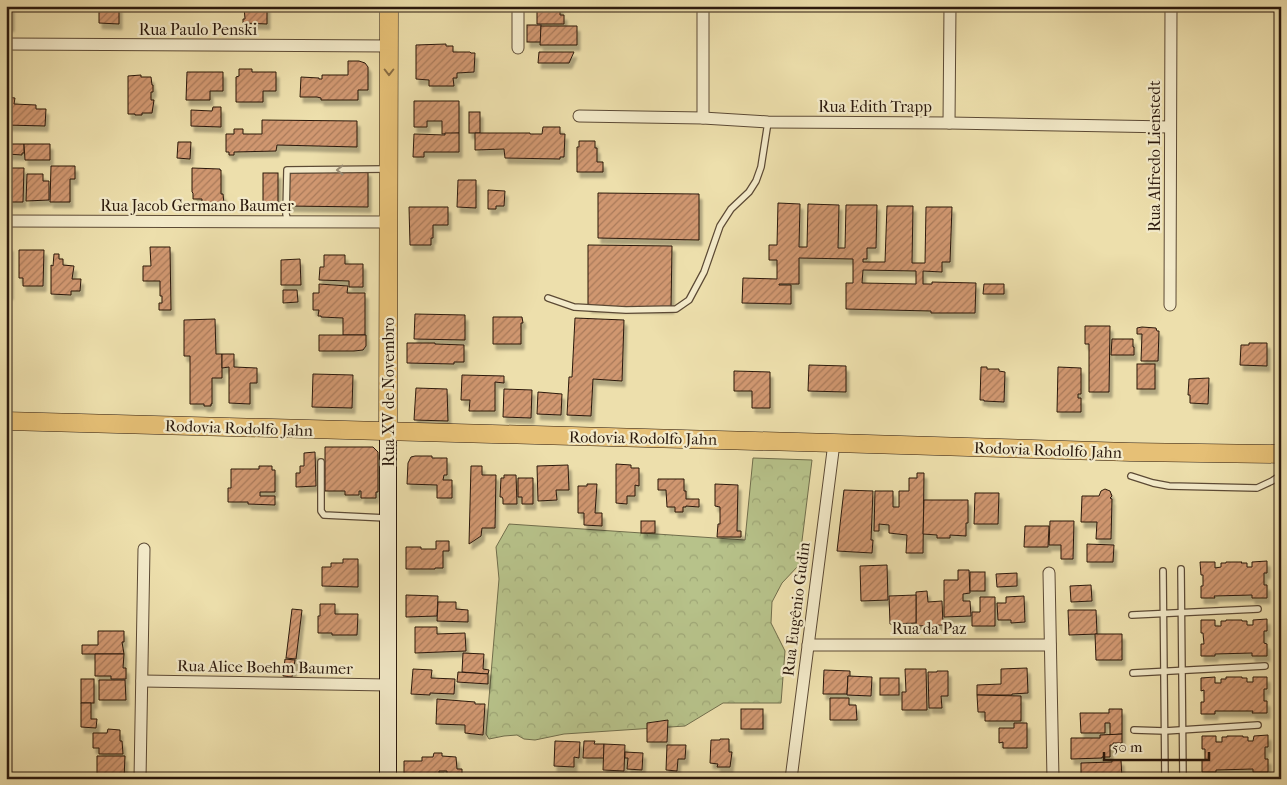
<svg xmlns="http://www.w3.org/2000/svg" width="1287" height="785" font-family="'IM FELL French Canon',serif">
<style>
.forest{fill:url(#forest-crowns);stroke:#716e4c}
.building{fill:url(#building-hatch);stroke:#2b190d;fill-rule:evenodd;filter:url(#shadow)}
.lines{fill:none;stroke-linecap:round;stroke-linejoin:round}
.lane-casing{stroke:#5c4a35;stroke-width:8}
.street-casing{stroke:#5c4a35;stroke-width:13}
.secondary-casing{stroke:#2b190d;stroke-width:18}
.primary-casing{stroke:#2b190d;stroke-width:19}
.lane{stroke:#f3eac9;stroke-width:5.5}
.street{stroke:#f3eac9;stroke-width:11}
.secondary{stroke:#f3eac9;stroke-width:16}
.primary{stroke:#e6c076;stroke-width:18}
.oneway{stroke:#886c42}
.oneway2{stroke:#998c74}
.labels{text-anchor:middle;dominant-baseline:central;stroke-width:4.5;stroke-linejoin:round;paint-order:stroke}
.street-label{font-size:16px;fill:#2b190d;stroke:#f3eac9}
</style>
<defs>
<pattern id="forest-crowns" width="20" height="18" patternUnits="userSpaceOnUse" patternTransform="scale(1.25)"><rect width="20" height="18" fill="#b7c28a"/><path d="M2 6a3 3 0 1 1 6 0M12 15a3 3 0 1 1 6 0" fill="none" stroke="#9ea676"/></pattern>
<pattern id="building-hatch" width="6" height="6" patternUnits="userSpaceOnUse" patternTransform="scale(1.25)"><rect width="6" height="6" fill="#d09770"/><path d="M-1 1l2-2M0 6l6-6M5 7l2-2" fill="none" stroke="#a97a5a"/></pattern>
<filter id="shadow"><feDropShadow dx="3" dy="5.5" stdDeviation="1" flood-color="#0004"/></filter>
</defs>
<rect width="100%" height="100%" fill="#eddfac"/>
<filter id="stains"><feTurbulence type="fractalNoise" baseFrequency=".004" numOctaves="4"/><feColorMatrix values="0 0 0 0 .2 0 0 0 0 .09 0 0 0 0 .02 0 0 0 .5 -.17"/></filter>
<radialGradient id="worn" r=".72"><stop offset=".6" stop-color="#630" stop-opacity="0"/><stop offset="1" stop-color="#630" stop-opacity=".3"/></radialGradient>
<path class="forest" d="M753 458 812 460 799 565 782 583 772 602 771 623 785 651 781 703H723L685 726 564 734 535 740 524 739 517 735 504 736 489 739 486 734 499 579 496 547 509 524 745 540Z"/>
<g class="building">
<rect x="6" y="6" width="5" height="20"/>
<path d="M99 6H119V24L99 23Z"/>
<path d="M244 6H267V24L243 23V19H245Z"/>
<path d="M537 6H560V15H564V24H537Z"/>
<rect x="527" y="25" width="14" height="17"/>
<path d="M541 26H577V45H540Z"/>
<path d="M446 44V46H453V52H470L471 53H475L474 72 457 73V78H453L454 86H429V80L416 79V45Z"/>
<path d="M539 52H574L569 63H538Z"/>
<path d="M348 61H359L365 63 368 67V90H358V100H321V98L317 97H300L301 77 319 78V79H322V75H348Z"/>
<path d="M239 69H252V72H276V91H263V102H236V77L239 76Z"/>
<path d="M187 72H223V91H210V100H186Z"/>
<path d="M141 75V77H151L152 85H153V92H151V100H154L152 113H142V115H135V114H128V76Z"/>
<path d="M6 97 15 98 14 104 36 105V109H46L45 126 6 125Z"/>
<path d="M414 101H459V133L442 134V121H427V127H414Z"/>
<path d="M213 107H221V127L191 126V110L212 111Z"/>
<rect x="469" y="112" width="11" height="21"/>
<path d="M262 120 357 121V147L277 145 276 151 234 152V155H229V152H226V134H234V129H243V134H262Z"/>
<path d="M543 127H560V134H565L564 157H560V159L505 158 504 149 475 150V133H530V134H542Z"/>
<path d="M445 133H459V152H424V157H413L414 134 445 135Z"/>
<path d="M579 141H595V148H597V162H603V172H577V147H579Z"/>
<path d="M178 142H191L190 159 177 158Z"/>
<path d="M6 144H24V153H22V155L8 154V156H6Z"/>
<path d="M24 144H50V160H25Z"/>
<path d="M6 165H8V168H24L23 202H6Z"/>
<path d="M51 166H75V179H70V202H50Z"/>
<path d="M192 168 220 169V170H221V194H223L224 204 202 205V199H193V193L192 192Z"/>
<path d="M287 171H368V207L287 206Z"/>
<rect x="263" y="173" width="15" height="32"/>
<path d="M27 174H43V181H49V200L26 201Z"/>
<path d="M458 180H476V208L457 207Z"/>
<path d="M488 190 505 191 504 206H496V209H488Z"/>
<path d="M598 193 699 194V240L598 238Z"/>
<path d="M778 203 800 204 799 247H807L808 204 839 205 838 248H845L846 205H877L876 248H867V259H863V262H885L887 206H913L912 263H925L926 207H952L950 262H942V272L923 271V284H932V282L976 283 975 313H931V311L846 309V283H853V259L799 258V284H779V285H791V304L742 303 743 278 777 279V260H769V245H777ZM863 270 916 271V284L862 283Z"/>
<path d="M409 207H448V225H433V238H431V245H410Z"/>
<path d="M588 245 672 246 671 308 588 307Z"/>
<rect x="6" y="246" width="4" height="48"/>
<path d="M150 247H170L171 310H159V303H162V296H160V281H143V266H151Z"/>
<path d="M19 250H44L43 286H23V278H19Z"/>
<path d="M54 254H59V259H63V265L74 266 72 279H81L80 291H71V295L51 294V265L53 266Z"/>
<path d="M324 255H345V264H363V287H349V281L319 280 320 267H324Z"/>
<path d="M300 259 301 285H281V260Z"/>
<path d="M319 284 348 286 347 293H365V335H343V318L321 317V316H318L319 310H313V293H319Z"/>
<path d="M984 284H1004V294H983Z"/>
<path d="M283 290H297L298 302 283 303Z"/>
<path d="M415 314 465 315V340L414 339Z"/>
<path d="M493 317H522L523 323H521V344H493Z"/>
<path d="M575 318 624 320 622 381 593 379 591 416 567 415 569 377H572Z"/>
<path d="M215 319 216 354H222V378H212V404H211V406H204V404H190V356H184V320Z"/>
<path d="M1085 326H1110L1109 392H1089V344H1085Z"/>
<path d="M1142 327 1156 328 1157 331H1159L1158 361H1141L1142 334H1137V328Z"/>
<path d="M319 335H366V346L363 350 354 351H319Z"/>
<path d="M1112 339H1133V347H1134V355H1111Z"/>
<path d="M407 343H435V344L464 345V362H454V364L407 363Z"/>
<path d="M1249 343H1267V366L1240 365 1241 345H1249Z"/>
<path d="M222 354H234V367L257 368V383H250V404L229 403V367L222 368Z"/>
<rect x="1137" y="364" width="18" height="25"/>
<path d="M809 365 846 366V392L808 391Z"/>
<path d="M981 367H987V369H999V371L1005 372 1004 402 984 401V400H980Z"/>
<path d="M1058 367 1081 368V394H1078V398H1081V412H1057Z"/>
<path d="M734 371 770 372V408H752V391H734Z"/>
<path d="M313 374 353 375 352 408 312 407Z"/>
<path d="M462 375 504 376V383L495 382V411H469L470 400H461Z"/>
<path d="M1209 378 1208 404 1190 403V395H1188L1189 379Z"/>
<path d="M416 388 447 389 448 421 414 420Z"/>
<path d="M504 389 532 390 531 418 503 417Z"/>
<path d="M538 392 562 394 561 415 537 414Z"/>
<path d="M325 447H373L378 452V492H376V498H361V491H359V495H345V491H325Z"/>
<path d="M315 452 316 486 296 487V473H300V466H304V453Z"/>
<path d="M415 456H432V458H447V475H444L443 480H452V498H437V485L407 484 408 463 411 457Z"/>
<path d="M616 464 631 465V468H639V486L635 485V496H627V504L616 503Z"/>
<path d="M568 465 569 490H556L557 500 538 501 537 466Z"/>
<path d="M259 466H272V470H275V492H260V496H275V505L248 504V502H228V488H231V469H259Z"/>
<path d="M471 466H482V475H496L495 528H482L481 536 469 544Z"/>
<path d="M917 473H924L923 553H906L907 535 889 533V525L879 524V531H874L875 491H893V507H899V491H909V478H917Z"/>
<path d="M504 475H516L517 504H503V499L502 497H500L501 478H504Z"/>
<path d="M518 478H533V504H522V497H518Z"/>
<path d="M658 479H684V491H686V499H699V507L686 506V507H683V512H675V507H667L666 490H658Z"/>
<path d="M587 484H597L595 513H602V526L584 525V513H578V486H587Z"/>
<path d="M715 484 738 485 737 531H741V537H717L718 524H720V507L715 506Z"/>
<path d="M1105 489 1110 491 1112 496 1110 498 1112 499 1111 539H1096L1097 522H1081L1082 496H1099L1101 491Z"/>
<path d="M844 490 873 491 871 540H873L872 553 837 551Z"/>
<path d="M975 493H999L998 524H974Z"/>
<path d="M924 500H968V523H966V536L950 535V538H937V535L923 534Z"/>
<rect x="641" y="521" width="14" height="12"/>
<path d="M1050 521H1074L1073 559H1061V545H1049Z"/>
<path d="M1025 526H1049L1048 547H1024Z"/>
<path d="M436 541H449V551H443V568H435V569H406V547H421V549H436Z"/>
<path d="M1087 544 1114 545 1113 562H1087Z"/>
<path d="M343 559H358V587L322 586V567H331V563H343Z"/>
<path d="M1267 561V573H1264V585H1267V598H1252V595L1214 596 1215 598H1201V586H1203V575H1201L1200 562H1215V568L1221 567V563H1226V562H1242L1241 563H1247V567H1252V562Z"/>
<path d="M887 565 888 600 861 601 860 566Z"/>
<path d="M958 570H969L970 593 963 594V601H970L971 616 944 617V580H958Z"/>
<rect x="970" y="572" width="15" height="19"/>
<path d="M1017 573V586L997 587 996 574Z"/>
<path d="M1091 585 1092 601 1071 602 1070 586Z"/>
<path d="M927 591 928 602 942 601 943 625 916 626V592Z"/>
<path d="M406 595 438 596 437 616 406 617Z"/>
<path d="M916 595V623L890 624 889 596Z"/>
<path d="M1024 596 1025 622 1011 623V620H998L997 603H1006V597Z"/>
<path d="M980 597H995V626H972V612H980Z"/>
<path d="M438 602H456V609L468 610V622L437 621Z"/>
<path d="M320 604H335V614H358L357 635H332V633H318V616H320Z"/>
<path d="M292 609 302 610 296 659 286 658Z"/>
<path d="M1068 610H1096L1097 634 1069 635Z"/>
<path d="M1267 619V631H1264V643L1267 644V656H1252V653L1215 654V656H1201V644H1204L1203 633H1201V620H1215V626H1221V621H1226V620H1242V621H1247V625H1253V620Z"/>
<path d="M415 627H437V634L465 633 466 651 415 653Z"/>
<path d="M98 631H124V642H122L124 654H82V645H98Z"/>
<path d="M1095 634H1122V660H1096Z"/>
<path d="M463 653 484 654 483 669 489 670 488 674 462 672Z"/>
<path d="M95 654H124L123 668H126V679H111V676H95Z"/>
<path d="M285 659 295 660 292 677 283 676Z"/>
<path d="M1027 668 1028 693 1012 694V695H977V685L1001 684V669Z"/>
<path d="M413 669 432 670 431 678 455 679 454 694 430 693V695L411 694Z"/>
<path d="M905 669H926L927 710H902V692H906Z"/>
<path d="M824 670 850 671V677L848 676 847 694H823Z"/>
<path d="M937 671H948V696H941L942 708H929L928 672H937Z"/>
<path d="M458 672 488 674V684L457 682Z"/>
<path d="M848 676 872 677 871 696 847 695Z"/>
<path d="M1215 677V683H1221V679H1226V677H1242V678H1247V682H1253V677H1267V689H1264V701H1267V713H1252L1253 711H1215V714H1201V702H1204V690L1201 691V678Z"/>
<rect x="880" y="678" width="19" height="17"/>
<rect x="81" y="679" width="13" height="24"/>
<path d="M99 680H125L126 700H99Z"/>
<path d="M977 695 1021 696V721H985V712H978Z"/>
<path d="M830 698H849V705H856L857 720H830Z"/>
<path d="M437 699 475 702V704H485L483 735 465 733V725L436 724Z"/>
<path d="M81 703H91V719H97L96 728 81 727Z"/>
<rect x="741" y="709" width="22" height="20"/>
<path d="M1109 709H1122V734L1110 735V723H1105V733H1081L1080 713H1109Z"/>
<path d="M668 720 667 742H647V723Z"/>
<path d="M1014 723H1027V748H1003V742L999 743V728H1014Z"/>
<path d="M108 729 120 730V741H122L123 754H99V748H93V733H107Z"/>
<path d="M1122 734V743H1113V745H1110V757H1102V758L1071 759V738H1100V735Z"/>
<path d="M1268 735V747H1265V759H1268V772H1253V769L1216 770V772H1202V760H1205V749H1202V736H1216V742H1222V737H1227V736H1243V737H1248V741H1253L1254 736Z"/>
<path d="M720 739H729V752H732L730 767H717L718 764 710 763 711 740H720Z"/>
<path d="M555 741 580 742 579 758 574 757V767L554 766Z"/>
<path d="M584 741H595L594 744H604V758H583Z"/>
<path d="M604 744 625 745 624 771 603 770Z"/>
<path d="M667 745H686L685 759H678L677 771 666 770Z"/>
<path d="M625 752 643 753 642 770 627 769 628 758H625Z"/>
<path d="M434 753H442V756L456 757 457 769H462V779H447V771H439V773H444V779H404V761H422V757H433Z"/>
<path d="M97 756H125L124 779H108V774H97Z"/>
<path d="M1112 760H1121L1122 779H1081V763L1112 762Z"/>
</g>
<g class="lines">
<g class="lane-casing">
<g id="lane">
<path d="M288 222 286 214 287 170 386 169"/>
<path d="M548 298 574 307 626 310 676 309 689 300 704 272 720 226 731 209 749 192 756 181 761 167 768 122"/>
<path d="M321 462V511L324 515 386 518"/>
<path d="M1131 476 1153 483 1169 486 1257 488 1272 481 1281 475"/>
<path d="M1181 569 1183 779"/>
<path d="M1163 571 1165 779"/>
<path d="M1132 615 1258 609"/>
<path d="M1133 673 1265 666"/>
<path d="M1134 730 1165 731 1258 725"/>
</g>
</g>
<g class="street-casing">
<g id="street">
<path d="M518 6V48"/>
<path d="M6 44 389 46"/>
<path d="M579 116 703 118 768 122 949 123 1170 127"/>
<path d="M703 118V6"/>
<path d="M949 123 950 6"/>
<path d="M6 221 389 222"/>
<path d="M1170 305 1171 6"/>
<path d="M1049 573 1053 779"/>
<path d="M808 645H1050"/>
<path d="M142 681 388 685"/>
<path d="M140 779 144 549"/>
<path d="M791 779 834 443"/>
</g>
</g>
<g class="secondary-casing">
<path id="secondary" d="M388 779V432"/>
</g>
<g class="primary-casing">
<g id="primary">
<path d="M6 421 834 443 1130 452 1281 454"/>
<path d="M388 432 389 6"/>
</g>
</g>
<use href="#lane" class="lane"/>
<use href="#street" class="street"/>
<use href="#secondary" class="secondary"/>
<use href="#primary" class="primary"/>
</g>
<defs><path id="oneway-chevron" d="M-2-3.5L2.5 0L-2 3.5" fill="none" stroke-width="1.6" stroke-linecap="round" stroke-linejoin="round" transform="scale(1.25)"/></defs>
<use class="oneway" href="#oneway-chevron" transform="translate(389 72) rotate(90)"/>
<use class="oneway2" href="#oneway-chevron" transform="translate(340 170) rotate(180)"/>
<g class="labels">
<g class="street-label">
<text x="198" y="29">Rua Paulo Penski</text>
<text x="875" y="106">Rua Edith Trapp</text>
<text transform="translate(1154 156) rotate(-90)">Rua Alfredo Lienstedt</text>
<text x="197" y="205">Rua Jacob Germano Baumer</text>
<text transform="translate(388 392) rotate(-90)">Rua XV de Novembro</text>
<text transform="translate(239 428) rotate(2)">Rodovia Rodolfo Jahn</text>
<text transform="translate(643 438) rotate(1)">Rodovia Rodolfo Jahn</text>
<text transform="translate(1048 450) rotate(2)">Rodovia Rodolfo Jahn</text>
<text transform="translate(796 609) rotate(-83)">Rua Eugênio Gudin</text>
<text x="929" y="628">Rua da Paz</text>
<text transform="translate(265 667) rotate(1)">Rua Alice Boehm Baumer</text>
</g>
</g>
<rect width="1287" height="785" fill="none" stroke="#eddfac" stroke-width="25"/>
<rect x="8" y="8" width="1272" height="770" fill="none" stroke="#2b190d" stroke-width="2.5"/>
<rect x="12" y="12" width="1262" height="760" fill="none" stroke="#2b190d"/>
<path d="M1104 752v8h105v-8" fill="none" stroke="#2b190d" stroke-width="2.5"/>
<text x="1112" y="752" font-size="15" fill="#2b190d" stroke="#f3eac9" stroke-width="4" paint-order="stroke">50 m</text>
<rect width="100%" height="100%" filter="url(#stains)"/>
<rect width="100%" height="100%" fill="url(#worn)"/>
</svg>
